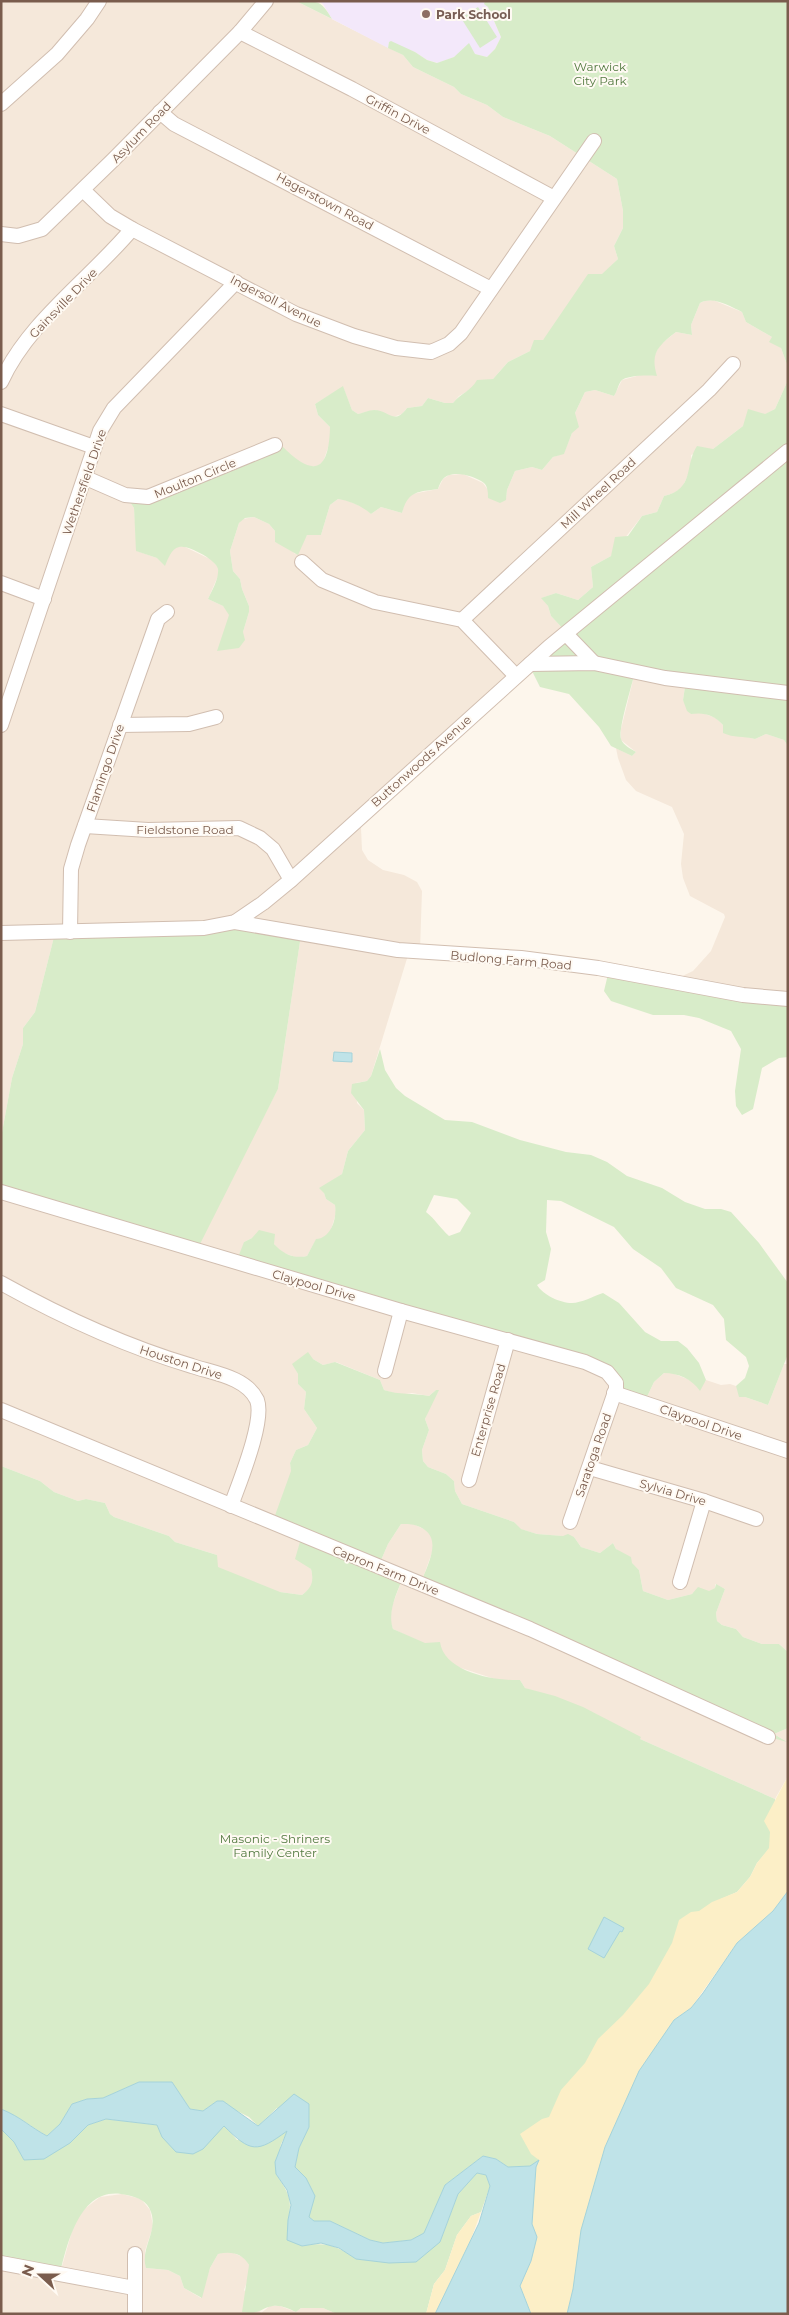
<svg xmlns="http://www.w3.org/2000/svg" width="789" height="2315" font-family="Montserrat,sans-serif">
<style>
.residential{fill:#f5e8da}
.education{fill:#f3e8fa}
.green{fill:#d8ecc9;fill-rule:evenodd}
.sand{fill:#fcefc7}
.water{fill:#bfe3e8;stroke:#a5d3da}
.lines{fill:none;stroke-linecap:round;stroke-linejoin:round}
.minor-casing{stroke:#d1beb0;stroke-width:16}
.minor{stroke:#fff;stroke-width:14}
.education-dot{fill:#8d6e63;stroke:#fffaf3;stroke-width:2}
.labels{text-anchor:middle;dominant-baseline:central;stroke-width:4;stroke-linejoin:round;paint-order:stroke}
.education-label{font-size:12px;font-weight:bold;fill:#785e54;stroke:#fffaf3;text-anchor:start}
.park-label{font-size:12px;fill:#537a41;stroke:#fffaf3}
.street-label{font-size:12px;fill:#7a5c4d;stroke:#fffaf3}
</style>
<rect width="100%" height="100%" fill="#fdf6ec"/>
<g class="residential">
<path d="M1 1H296L403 55 413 67 454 87 461 94 487 105 503 117 550 136 617 179 623 211V228L614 246 618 259 543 340 530 351 508 362 493 379 485 381 459 396 453 403H445L428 398 422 406 407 408 402 414 393 417 375 410 358 414 352 410 343 387 315 404 318 415 330 427V442L323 462 318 466 308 467 298 462 126 496 134 508 137 551 157 558 179 546 185 547 212 560 218 567V576L208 599 223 606 243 632 249 612V606L242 589 240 579 233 571 230 551 239 523 243 519 254 517 269 524 275 531V542L291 549 295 554 307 535H321L330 505 338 499 346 500 365 508 371 514 381 507 402 513 405 500 412 494 438 489 443 479 449 475 463 474 483 483 488 490 506 499 507 490 515 471 532 467 542 470 553 457 564 453 572 433 575 413 585 392 595 390 614 396 622 380 644 374 660 345 676 332 692 335 691 325 700 303 705 301 713 300 742 312 746 322 772 337 781 348 788 367V380L775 409 743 426 713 449H707L691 455 692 466 682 488 674 493 664 496 657 512 642 516 611 556 591 567 593 587 578 600 556 593 542 598 548 606 551 616 566 632 358 821 361 828 362 850 368 860 383 870 404 875 417 882 422 891 420 950 409 952 371 1076 367 1081 356 1083 357 1103 364 1110 365 1130 348 1151 342 1174 327 1184 324 1193 326 1199 335 1205 336 1213 330 1233 323 1239 316 1240 307 1256 298 1258 281 1252 274 1244 252 1238 244 1242 588 1363 645 1401 654 1382 664 1373H672L695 1382H705L706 1380 721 1385 730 1384 736 1386 745 1397 768 1405 784 1364H788V1652L779 1644H762L743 1637 736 1629 722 1625 717 1621 716 1613 725 1589 715 1584V1588L709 1592 696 1591 692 1594 668 1600 643 1591 639 1570 616 1549 613 1543 600 1553 581 1547 574 1537 537 1534 520 1529 514 1522 462 1504 455 1491 454 1481 446 1474 428 1467 423 1461 422 1450 429 1430 425 1419 436 1390 429 1396 412 1393 399 1395 384 1390 380 1380 336 1362 323 1365 313 1359 293 1364 298 1374V1384L306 1392 304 1409 317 1428 308 1445 296 1450 290 1463 306 1565 311 1569 313 1579 312 1587 302 1595 280 1592 275 1597 224 1575 217 1567V1555L175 1542 169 1536 114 1517 110 1514 105 1503 86 1499 78 1501 54 1492 40 1481 1 1466V1191L240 1162 278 1089 301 935 232 922 55 933 35 1012 23 1028V1044L12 1078 1 1138Z"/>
<path d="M635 672 686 680 683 700 691 714 700 712 716 718 723 725 743 736 755 739 766 734 784 740 788 746V998L676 979 693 971 711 951 725 917 724 914 690 896 683 878 681 864 684 834 672 807 636 791 626 780 618 758 616 748 632 756 636 752 621 740V729Z"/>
<path d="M411 1523 428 1531 433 1538 434 1547 421 1583 784 1740 774 1734 788 1728V1776L775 1799 640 1739 594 1713 525 1688 520 1680 501 1681 455 1666 441 1652 393 1629 390 1621 392 1606 403 1577 379 1565 388 1544 401 1524Z"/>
<path d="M122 2194 141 2199 150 2210 153 2226 145 2251 146 2268 168 2270 180 2276 184 2288 201 2298 210 2268 218 2254 229 2251 245 2258 249 2265 250 2273 244 2290 261 2313 270 2306H280L296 2312 301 2308H323L337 2314H1V2254L5 2262 60 2273 74 2224 83 2210 100 2197Z"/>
</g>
<path class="education" d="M319 1H485L501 37 495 49 487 57 475 54 464 47 462 52 454 57 438 63 427 60 415 52 389 42 388 48 332 19 323 4Z"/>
<g class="green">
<path d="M296 1C318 1 321 0 332 19Z"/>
<path d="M485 1H788V367L781 348 769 342 772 337 746 322 742 312C729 306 714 296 700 303L691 325 692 335 676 332C658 346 650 353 657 376 649 375 626 375 621 381 618 385 617 392 614 396L595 390 585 392 575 413 579 427 572 433 564 454 553 457 542 470 532 467 515 471 507 490 506 500 500 503 488 498C488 493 488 487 484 483 475 476 452 469 443 479 441 481 439 486 438 489 417 492 408 491 402 513L381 507 371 514C362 506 350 501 338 499L330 505 321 535H307L298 555 275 542V531L269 524 254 517 245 518 239 523 230 551 233 571 240 579 242 589 249 606V612L243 632 245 640 239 648 217 651 229 615 223 606 208 599C212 590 219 579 218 569 217 560 187 544 179 547 171 549 168 559 165 566L157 558 136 551 134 508 126 496 176 486 283 447C315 479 329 470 330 427L318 415 315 404 343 386 352 410 358 414C363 413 369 410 374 410 389 410 394 426 407 408L422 406 428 398 445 403H453C461 393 471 391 477 380L493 379 508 362 530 351 534 340H543L588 274H602L618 259 614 246 623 228V211L617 179 550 136 503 117 487 105 461 94 454 87 413 67 403 55 388 48 389 42 391 41 415 52 427 60 437 63 454 57 469 43 475 54 487 57 495 49 501 37 488 7 484 4Z"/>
<path d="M478 7 497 37 480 48 461 18Z"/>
<path d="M788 380V746L784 740 766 734 755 739C743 736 734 738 723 733V725C714 715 704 712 691 714L687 711 683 700 686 680 635 672C632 685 618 729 621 739 623 745 631 749 636 752L632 756 611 746 599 727 569 694 540 687 529 665 566 632 551 616 548 606 541 598 556 593 578 600 593 587 591 567 611 556 615 537 628 536 642 516 657 512 664 496C695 489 684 466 697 446L713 449 743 426 748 409 765 414 775 409Z"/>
<path d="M248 916 276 929 301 935 278 1089 198 1248 1 1191V1138L12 1078 23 1044V1028L35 1012 55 933 204 928Z"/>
<path d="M609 970 788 998V1057L779 1058 762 1068 753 1109 742 1115 736 1106 735 1091 741 1049 731 1031 699 1018 684 1015H653L611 1001 604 991Z"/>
<path d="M380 1049 385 1070 396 1088 405 1096 445 1120 472 1122 520 1140 566 1152 591 1155 607 1162 627 1176 662 1188 685 1202 705 1209H721L731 1212 759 1243 788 1283V1354L768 1405 745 1397H739L736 1386 745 1378 749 1366 746 1357 726 1340 724 1319 713 1305 676 1288 661 1268 633 1249 614 1227 561 1201 547 1200 546 1232 551 1249 545 1280 537 1285C543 1295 560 1303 572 1303 581 1303 594 1296 603 1293L619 1303 645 1332 661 1341H678L687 1348 699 1363 706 1380 700 1391C692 1379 678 1373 664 1373L654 1382 645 1401 616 1390 608 1372 237 1260 244 1242 252 1238 259 1230 275 1234 274 1244C283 1254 294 1259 307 1256L316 1239C331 1238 337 1219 335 1205L326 1199 324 1193 319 1188 342 1174 348 1151 365 1130 364 1110 351 1093 352 1084 367 1081 371 1076ZM434 1195 457 1199 471 1213 460 1232 449 1236C440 1228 435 1219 426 1212Z"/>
<path d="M308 1352 313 1359 323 1365 335 1362 380 1380 384 1390C399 1395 413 1393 429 1396L436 1390H439L425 1419 429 1430 422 1450 423 1461 428 1467 446 1474 454 1481 455 1491 462 1504 514 1522 521 1529 537 1534 563 1536 568 1534 574 1537 581 1547 600 1553 613 1543 616 1549 631 1557 632 1563 639 1570 643 1591 668 1600 692 1594 698 1587 709 1591 715 1588 716 1584 725 1589 716 1613 717 1621 722 1625 736 1629 743 1637 762 1644H779L788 1652V1728L774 1734 787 1742 769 1737 421 1583C427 1565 444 1538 420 1527 413 1524 409 1524 401 1524L388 1544 379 1565 403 1577C397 1593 387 1612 393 1629L425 1643 440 1642C444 1672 494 1681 520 1680L525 1688 555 1696 583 1707 641 1737 640 1739 775 1799 776 1831 770 1840V1848L757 1863 750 1877 737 1892 721 1899 536 2167H508L496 2159 483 2156 445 2185 424 2233 411 2240 383 2243 370 2240 330 2221H314L309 2217 306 2178 295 2167 299 2148 309 2127 277 2108 258 2126 249 2117 217 2101 203 2111 190 2109 172 2082H139L103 2098 87 2099 72 2104 60 2124 47 2136C31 2127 19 2116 1 2109V1466L40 1481 54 1492 78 1501 86 1499 105 1503 110 1514 114 1517 169 1536 175 1542 217 1555 218 1567 280 1592 302 1595C312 1587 314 1582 311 1569L295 1559 302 1535 273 1521 291 1471 290 1463 296 1450 308 1445 317 1428 304 1409 306 1392 298 1384V1374L292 1364Z"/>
<path d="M106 2119 157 2125 162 2137 215 2134 225 2126 237 2140 288 2130 281 2144 276 2174C288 2192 293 2199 288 2220L302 2246C327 2242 335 2245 356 2259L440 2242 458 2194 477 2173 486 2175 490 2186 481 2212 471 2216 457 2235 445 2270 434 2284 426 2314H337L323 2308H301L296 2312C289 2309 281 2305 273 2306 259 2308 262 2315 242 2312L249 2265C242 2253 231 2251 218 2254L210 2268 202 2298 184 2288 180 2276 168 2270 146 2268C140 2248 158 2232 151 2212 147 2200 138 2198 127 2195 81 2183 68 2241 60 2273L5 2262 1 2254V2129L14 2142 24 2160 70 2143 88 2125Z"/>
</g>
<g class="sand">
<path d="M788 1776V1891L773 1911 737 1943 691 2008 674 2020 573 2289 567 2314H531L520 2286 531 2261 537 2237 532 2224 536 2167 539 2160 531 2154 520 2134 542 2119 549 2117 561 2090 585 2063 598 2039 623 2015 649 1984 672 1943 679 1920 691 1912 699 1911 712 1902 737 1892 750 1877 757 1863 769 1848 770 1832 764 1821Z"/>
<path d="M481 2212 467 2250 435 2314H426L434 2284 445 2270 457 2235 471 2216Z"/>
</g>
<g class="water">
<path d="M334 1052 352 1053V1062L333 1061Z"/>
<path d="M788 1891V2314H567L573 2289 581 2230 605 2147 639 2071 674 2020 691 2008 703 1993 737 1943 773 1911Z"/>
<path d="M604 1917 624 1928 622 1932 620 1931 604 1958 588 1949Z"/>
<path d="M139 2082H172L190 2109 203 2111 217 2101H223L258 2126 294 2094 309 2104V2127L299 2148 295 2167 306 2178 315 2196 309 2217 314 2221H330L370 2240 383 2243 411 2240 424 2233 445 2185 483 2156 496 2159 508 2167 530 2166 539 2160 536 2167 532 2224 537 2237 531 2261 520 2286 531 2314H435L479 2223 490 2186 486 2175 477 2173 458 2194 440 2242 416 2262 389 2263 356 2259 339 2248 321 2243 302 2246 287 2240 288 2220 291 2205 287 2190 276 2174 275 2162 287 2131C257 2153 251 2153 224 2126L203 2149 193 2154 176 2152 162 2137 157 2125 106 2119 88 2125 70 2143 44 2159 24 2160 14 2142 1 2129V2109C21 2117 30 2127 47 2136L60 2124 72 2104 87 2099 103 2098Z"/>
</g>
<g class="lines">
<g class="minor-casing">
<g id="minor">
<path d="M240 32 352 89 554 198"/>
<path d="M1 104 57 54 87 19 99 1"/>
<path d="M160 112 174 124 491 289"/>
<path d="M83 190 110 216 132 229 296 314 354 336 396 348 431 352 449 344 461 333 594 141"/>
<path d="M1 234 18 236 42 229 113 160 240 32 266 1"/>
<path d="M1 382C28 322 90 279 132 229"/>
<path d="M1 414 94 447"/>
<path d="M86 478 125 495 148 497 275 445"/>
<path d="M302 562 322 580 375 602 462 620 516 676"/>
<path d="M1 583 44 599"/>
<path d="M462 620 709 390 733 364"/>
<path d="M566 634 594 663"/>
<path d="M530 664 594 663 665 678 788 693"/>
<path d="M1 725 100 431 114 408 236 282"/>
<path d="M120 725 189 724 216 717"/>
<path d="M85 826 148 830 239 828 260 838 273 849 291 880"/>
<path d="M235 922 398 950 521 958 598 968 743 995 788 999"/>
<path d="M70 932 71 869 78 845 158 619 167 612"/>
<path d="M1 933 204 928 235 922 263 903 291 880 549 647 788 451"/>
<path d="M1 1192 401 1311 585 1362 607 1372 616 1383V1389L570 1522"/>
<path d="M1 1283C62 1317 125 1346 192 1366 213 1373 246 1377 257 1400 265 1421 239 1483 231 1506"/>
<path d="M385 1371 401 1311"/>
<path d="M614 1393 788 1451"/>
<path d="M1 1410 530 1629 768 1737"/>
<path d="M590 1468 704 1501 756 1519"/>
<path d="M469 1480 508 1340"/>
<path d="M680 1582 704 1501"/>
<path d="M1 2263 134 2288"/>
<path d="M135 2314V2254"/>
</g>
</g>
<use href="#minor" class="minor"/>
</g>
<circle class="education-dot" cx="426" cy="14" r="5"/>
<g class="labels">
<g class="education-label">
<text x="436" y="14">Park School</text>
</g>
<g class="park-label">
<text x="600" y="66">Warwick<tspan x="600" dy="14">City Park</tspan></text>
<text x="275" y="1838">Masonic - Shriners<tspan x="275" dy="14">Family Center</tspan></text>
</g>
<g class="street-label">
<text transform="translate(398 114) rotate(28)">Griffin Drive</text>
<text transform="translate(141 132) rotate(-46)">Asylum Road</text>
<text transform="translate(325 201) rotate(28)">Hagerstown Road</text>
<text transform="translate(276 301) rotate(27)">Ingersoll Avenue</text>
<text transform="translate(63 303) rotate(-46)">Gainsville Drive</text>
<text transform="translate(195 478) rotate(-22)">Moulton Circle</text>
<text transform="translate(84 482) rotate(-71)">Wethersfield Drive</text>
<text transform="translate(598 493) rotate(-43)">Mill Wheel Road</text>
<text transform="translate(421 761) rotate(-42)">Buttonwoods Avenue</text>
<text transform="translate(105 768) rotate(-71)">Flamingo Drive</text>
<text x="185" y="829">Fieldstone Road</text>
<text transform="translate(511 960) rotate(5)">Budlong Farm Road</text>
<text transform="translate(314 1285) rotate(16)">Claypool Drive</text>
<text transform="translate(181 1362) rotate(18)">Houston Drive</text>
<text transform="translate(488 1410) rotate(-74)">Enterprise Road</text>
<text transform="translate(701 1422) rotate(19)">Claypool Drive</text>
<text transform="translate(593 1455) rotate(-71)">Saratoga Road</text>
<text transform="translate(673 1492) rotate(16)">Sylvia Drive</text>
<text transform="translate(386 1570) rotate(22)">Capron Farm Drive</text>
</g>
</g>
<rect width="789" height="2315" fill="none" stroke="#7a5c4d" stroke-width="5"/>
<g transform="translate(40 2275) rotate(291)" stroke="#fffaf3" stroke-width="4" paint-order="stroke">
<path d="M0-4L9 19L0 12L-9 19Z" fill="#7a5c4d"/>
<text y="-8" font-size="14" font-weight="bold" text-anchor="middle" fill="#7a5c4d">N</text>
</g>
</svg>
